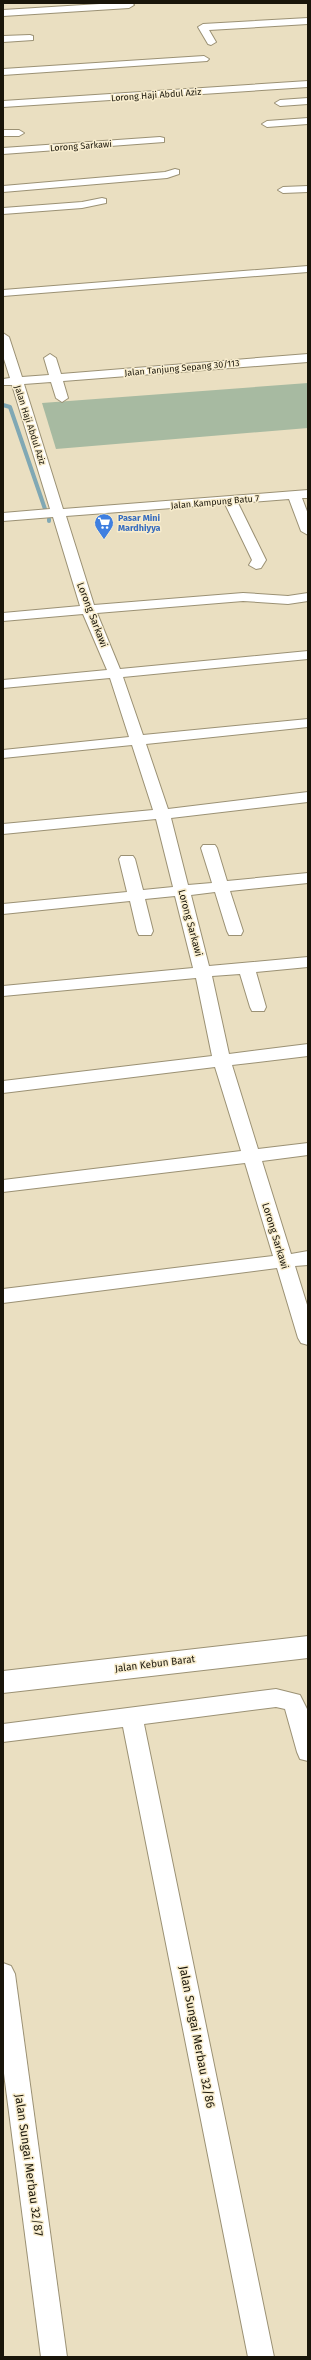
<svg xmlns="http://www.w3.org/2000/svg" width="311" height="2360" font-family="'Fira Sans',sans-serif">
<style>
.green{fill:#a7baa1}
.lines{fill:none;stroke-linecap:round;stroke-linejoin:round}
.stream{stroke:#80a8b4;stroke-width:4}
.minor-casing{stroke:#9b9174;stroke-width:2}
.major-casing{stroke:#9b9174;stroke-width:2}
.minor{fill:#fff;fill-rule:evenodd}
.major{fill:#fff;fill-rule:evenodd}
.labels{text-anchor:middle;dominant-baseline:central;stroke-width:3;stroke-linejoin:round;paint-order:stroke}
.far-street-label{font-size:9px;fill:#19150a;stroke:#f8edce}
.far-shop-label{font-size:9px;font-weight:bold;fill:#366cbe;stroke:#f8edce;text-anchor:start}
.street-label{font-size:10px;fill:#19150a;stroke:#f8edce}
.near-street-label{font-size:12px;fill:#19150a;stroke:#f8edce}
</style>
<rect width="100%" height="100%" fill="#eadfc1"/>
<path class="green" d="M308 383V428L56 449 42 403Z"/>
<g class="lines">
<g class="stream">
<path d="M3 405 10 407 45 509"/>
<path d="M49 519V521"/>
</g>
<g class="minor-casing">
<g id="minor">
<path d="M116 3H132L134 5 129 8 3 16V10Z"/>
<path d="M308 18V24L209 30 216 42 211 45 208 44 198 27 203 24Z"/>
<path d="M30 35 33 36V40L3 42V36Z"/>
<path d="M204 56 209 59 207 61 3 75V69Z"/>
<path d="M308 81V87L3 107V101Z"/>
<path d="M308 98V104L280 106 275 103 280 100Z"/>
<path d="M308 118V124L267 127 262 124 267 121Z"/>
<path d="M3 130H19L24 133 19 136H3Z"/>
<path d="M160 137 164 138V142L3 154V148Z"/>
<path d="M175 169 179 170V174L167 178 3 192V186L165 172Z"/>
<path d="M308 186V192L283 193 278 190 283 187Z"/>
<path d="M102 198 106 199V203L82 208 3 214V208L82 202Z"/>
<path d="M308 266V272L3 296V290Z"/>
<path d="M3 333 9 337 22 377 49 375 44 358 50 354 56 358 61 374 308 354V362L63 381 68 398 62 402 56 398 51 382 24 384 63 509 308 490V498H302L308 514V535L301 531 289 499 238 503 266 560 261 568 256 569 249 565 252 560 225 504 66 516 94 605 243 593 288 596 308 593V601L288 604 243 601 97 613 120 669 308 651V659L123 677 143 735 308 719V727L146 744 168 809 308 792V802L171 818 188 885 212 883 201 848 203 845H215L217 848 227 881 308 873V883L230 891 243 931 241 935H229L227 931 215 892 191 895 209 966 308 957V967L256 972 266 1007 264 1011H252L250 1007 240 974 212 976 229 1054 308 1044V1056L232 1065 258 1149 308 1143V1155L262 1161 291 1254 308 1251V1265L295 1266 308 1308V1345L301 1343 298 1338 277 1268 3 1303V1289L273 1256 245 1163 3 1192V1180L241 1151 215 1067 3 1093V1081L212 1056 196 978 3 996V986L193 968 175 896 145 899 153 931 151 935H139L137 931 130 901 3 914V904L127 892 119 859 121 856H133L135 859 143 890 173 887 156 819 3 834V824L153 810 132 745 3 758V750L129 737 110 678 3 688V680L107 670 83 614 3 621V613L80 606 53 517 3 521V513L50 509 12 385H3V379L10 378 3 356Z"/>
<path d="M276 1689 300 1695 308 1711V1761L300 1759 297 1752 285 1709 276 1707 144 1724 274 2357H248L123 1727 3 1742V1724Z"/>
<path d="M3 1963 11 1966 15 1974 67 2357H41L3 2066Z"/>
</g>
</g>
<g class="major-casing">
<path id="major" d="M308 1636V1658L3 1693V1671Z"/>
</g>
<use href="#minor" class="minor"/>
<use href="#major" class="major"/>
</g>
<defs>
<g id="supermarket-pin" transform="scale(1)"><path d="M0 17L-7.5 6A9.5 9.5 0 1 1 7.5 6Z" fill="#3f7fe0" stroke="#f8edce"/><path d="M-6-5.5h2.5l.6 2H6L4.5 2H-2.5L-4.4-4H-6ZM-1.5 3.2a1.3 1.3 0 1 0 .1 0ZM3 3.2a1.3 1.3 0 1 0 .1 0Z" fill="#fff"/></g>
</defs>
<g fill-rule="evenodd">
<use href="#supermarket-pin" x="104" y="523"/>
</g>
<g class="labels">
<g class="far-street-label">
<text transform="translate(156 95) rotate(-4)">Lorong Haji Abdul Aziz</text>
<text transform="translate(81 146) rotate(-4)">Lorong Sarkawi</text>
<text transform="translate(182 368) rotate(-5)">Jalan Tanjung Sepang 30/113</text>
<text transform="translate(30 425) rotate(72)">Jalan Haji Abdul Aziz</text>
<text transform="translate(215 502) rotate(-5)">Jalan Kampung Batu 7</text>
</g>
<g class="far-shop-label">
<text x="118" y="518">Pasar Mini<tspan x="118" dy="10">Mardhiyya</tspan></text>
</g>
<g class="street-label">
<text transform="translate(92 615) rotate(69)">Lorong Sarkawi</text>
<text transform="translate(190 923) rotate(75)">Lorong Sarkawi</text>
<text transform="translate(275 1236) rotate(73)">Lorong Sarkawi</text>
<text transform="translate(155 1664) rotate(-7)">Jalan Kebun Barat</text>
</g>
<g class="near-street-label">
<text transform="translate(197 2037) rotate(79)">Jalan Sungai Merbau 32/86</text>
<text transform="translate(29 2165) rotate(82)">Jalan Sungai Merbau 32/87</text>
</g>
</g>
<rect width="311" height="2360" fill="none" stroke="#19150a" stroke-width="8"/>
</svg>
